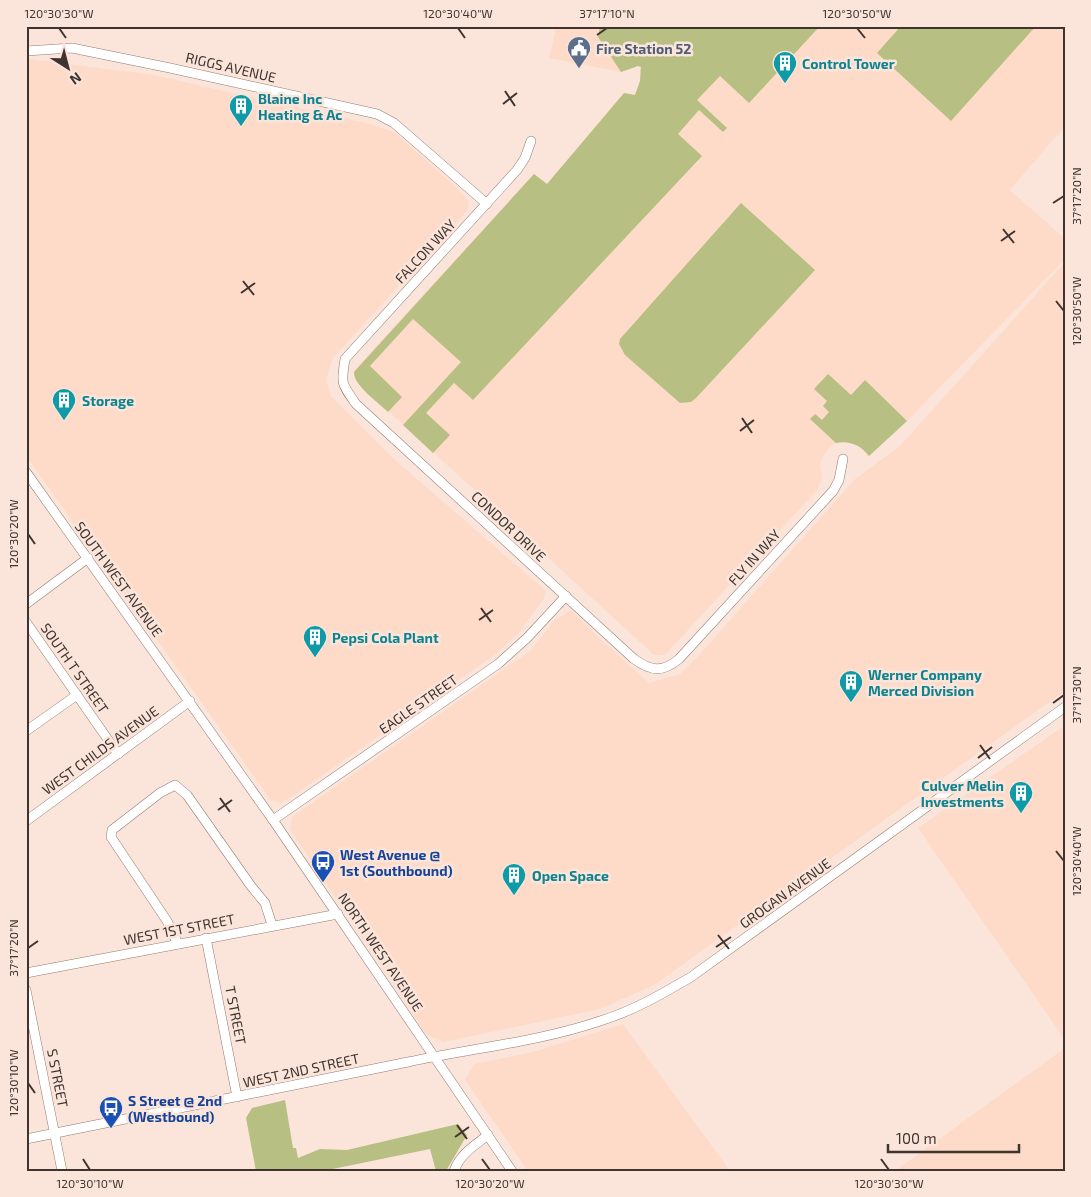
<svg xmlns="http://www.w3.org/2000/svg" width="1091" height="1197" font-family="'Exo 2',sans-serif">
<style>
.built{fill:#fddbc8}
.green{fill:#b8bf82}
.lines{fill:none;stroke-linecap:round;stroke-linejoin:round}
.minor-casing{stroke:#937b6e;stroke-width:10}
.minor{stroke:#fff;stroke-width:9}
.ticks{fill:none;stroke:#3f342f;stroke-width:2}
.labels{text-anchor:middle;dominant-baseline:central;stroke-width:5;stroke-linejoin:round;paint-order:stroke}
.service-label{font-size:14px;font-weight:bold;fill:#4e5e75;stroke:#fbe5da;text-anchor:start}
.culture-label{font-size:14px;font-weight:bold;fill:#0d838f;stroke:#fbe5da;text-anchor:start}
.street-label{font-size:14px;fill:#3f342f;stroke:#fbe5da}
.transit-label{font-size:14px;font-weight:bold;fill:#164399;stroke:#fbe5da;text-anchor:start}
.neatline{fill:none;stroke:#3f342f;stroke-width:2}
.ticks-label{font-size:12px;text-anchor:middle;fill:#3f342f}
</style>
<rect width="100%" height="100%" fill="#fbe5da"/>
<g class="built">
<path d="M551 26H1065V124L1059 136 1057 135 1010 190 1065 239V259L907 421 869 456 860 447 844 441 836 443 828 449 823 457 820 465 822 479 817 490 665 655H654L360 385 354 375 356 368 534 174 547 184 624 93 635 95 640 81V67L638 66 621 72 549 58 556 28Z"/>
<path d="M30 59 154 75 370 124 394 132 455 186 469 202 467 211 333 358 326 379 330 395 393 458 546 591 543 600 518 634 496 654 290 798 280 803 271 800 26 456V60Z"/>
<path d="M1065 262V691L654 985 600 1009 444 1042 426 1034 290 829 292 817 530 651 555 620 571 610 598 637 649 683 680 674 700 654 855 479 900 446Z"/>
<path d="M1065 725V1040L918 828Z"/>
<path d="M623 1024 730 1171H528L465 1080 474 1064 533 1052Z"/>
<path d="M1065 1048V1171H895Z"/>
</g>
<g class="green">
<path d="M600 26H820L749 103 720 76 697 100 727 128 723 132 699 110 678 134 702 156 473 400 454 383 426 413 450 435 433 453 403 425 461 362 413 319 370 366 402 397 388 412C379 403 353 385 354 372L534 174 547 184 624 93 635 95 640 81 641 67 638 66 621 72 598 37Z"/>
<path d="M901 26H1036L951 121 877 53Z"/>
<path d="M741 203 815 270 696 398 691 402 680 403 625 355 619 344 620 339Z"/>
<path d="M828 374 851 395 865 380 907 421 869 456C861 445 849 440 836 443L810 419 815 414 822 420 829 412 823 406 827 401 814 389Z"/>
<path d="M285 1100 293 1148H296L298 1158 320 1149 347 1150 458 1124 467 1135 446 1171H436L430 1149 323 1171H256L246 1118 252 1108Z"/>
</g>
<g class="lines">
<g class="minor-casing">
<g id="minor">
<path d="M26 51 72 48 170 68 377 114 394 123 487 204"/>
<path d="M531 141 525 158 517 170 345 359C341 384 341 383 356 404L634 659C651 671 662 673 679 659L833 491 839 480 843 459"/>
<path d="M26 472 273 820 512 1171"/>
<path d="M26 604 88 558"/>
<path d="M26 622 118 754"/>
<path d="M26 731 77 695"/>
<path d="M273 820 498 664 527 638 566 596"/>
<path d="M26 821 190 701"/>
<path d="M206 938 237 1097"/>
<path d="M178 944 167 921 111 837 112 830 160 793 175 785 187 795 251 886 265 903 272 925"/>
<path d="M26 973 338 914"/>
<path d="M26 990 62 1171"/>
<path d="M26 1139C153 1113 281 1088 408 1062 472 1048 538 1042 600 1021 633 1011 662 994 691 977L1065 707"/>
<path d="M454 1171C460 1154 474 1146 488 1135"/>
</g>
</g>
<use href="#minor" class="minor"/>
</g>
<path class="ticks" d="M59 28 66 38M458 28 465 38M857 28 865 38M597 35 607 28M505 91 515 106M503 104 517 93M1053 203 1064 196M1003 229 1014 243M1001 241 1015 231M243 281 254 295M241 293 255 283M1056 301 1064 311M742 418 752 433M740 431 754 420M28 534 35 544M481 608 491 622M479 620 493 610M1053 703 1064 695M980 745 990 759M978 758 992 747M220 798 230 812M218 810 232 800M1056 851 1064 861M718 935 729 949M716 947 731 937M28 948 38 941M28 1083 35 1093M457 1125 467 1139M455 1137 469 1127M83 1159 90 1170M482 1159 490 1170M881 1159 889 1170"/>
<defs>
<g id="civic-pin" transform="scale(1.25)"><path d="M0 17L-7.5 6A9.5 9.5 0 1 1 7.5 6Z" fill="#5c6f8a" stroke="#fbe5da"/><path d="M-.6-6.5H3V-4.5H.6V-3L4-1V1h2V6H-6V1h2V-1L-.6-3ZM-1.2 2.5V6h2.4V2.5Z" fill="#fff"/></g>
<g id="building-pin" transform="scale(1.25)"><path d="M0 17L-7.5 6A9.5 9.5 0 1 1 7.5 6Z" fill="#0f9aa8" stroke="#fbe5da"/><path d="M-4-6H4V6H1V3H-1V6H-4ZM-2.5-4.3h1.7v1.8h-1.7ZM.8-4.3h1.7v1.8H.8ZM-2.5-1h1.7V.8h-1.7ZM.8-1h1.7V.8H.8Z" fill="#fff"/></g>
<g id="bus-pin" transform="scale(1.25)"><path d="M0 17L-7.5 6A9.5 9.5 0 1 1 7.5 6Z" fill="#1a4fb4" stroke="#fbe5da"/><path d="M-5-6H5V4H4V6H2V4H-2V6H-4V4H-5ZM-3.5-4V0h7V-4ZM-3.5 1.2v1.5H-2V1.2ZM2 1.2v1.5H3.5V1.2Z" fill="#fff"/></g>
</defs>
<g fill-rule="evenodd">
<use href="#civic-pin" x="579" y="48"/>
<use href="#building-pin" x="785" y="63"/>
<use href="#building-pin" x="241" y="106"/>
<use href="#building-pin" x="64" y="400"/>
<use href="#building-pin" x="315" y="637"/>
<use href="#building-pin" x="851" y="682"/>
<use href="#building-pin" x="1021" y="793"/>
<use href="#bus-pin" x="323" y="862"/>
<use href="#building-pin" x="514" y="875"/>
<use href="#bus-pin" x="111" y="1108"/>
</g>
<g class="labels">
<g class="service-label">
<text x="596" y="48">Fire Station 52</text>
</g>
<g class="culture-label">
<text x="802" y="63">Control Tower</text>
<text x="258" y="98">Blaine Inc<tspan x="258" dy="16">Heating &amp; Ac</tspan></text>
<text x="82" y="400">Storage</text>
<text x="332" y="637">Pepsi Cola Plant</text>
<text x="868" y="674">Werner Company<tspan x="868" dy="16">Merced Division</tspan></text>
<text x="1004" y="785" text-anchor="end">Culver Melin<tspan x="1004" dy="16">Investments</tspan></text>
<text x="532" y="875">Open Space</text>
</g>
<g class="street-label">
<text transform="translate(231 67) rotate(13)">RIGGS AVENUE</text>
<text transform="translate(425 251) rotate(-47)">FALCON WAY</text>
<text transform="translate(509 526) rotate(43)">CONDOR DRIVE</text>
<text transform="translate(754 557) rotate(-48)">FLY IN WAY</text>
<text transform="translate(119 579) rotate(54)">SOUTH WEST AVENUE</text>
<text transform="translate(75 668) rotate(55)">SOUTH T STREET</text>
<text transform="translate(418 704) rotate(-35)">EAGLE STREET</text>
<text transform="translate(100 750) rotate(-36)">WEST CHILDS AVENUE</text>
<text transform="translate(785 893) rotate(-36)">GROGAN AVENUE</text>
<text transform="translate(179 929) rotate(-11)">WEST 1ST STREET</text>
<text transform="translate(381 952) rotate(56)">NORTH WEST AVENUE</text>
<text transform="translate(236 1015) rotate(79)">T STREET</text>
<text transform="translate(301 1070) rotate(-12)">WEST 2ND STREET</text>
<text transform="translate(58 1078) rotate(79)">S STREET</text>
</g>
<g class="transit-label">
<text x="340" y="854">West Avenue @<tspan x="340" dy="16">1st (Southbound)</tspan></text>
<text x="128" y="1100">S Street @ 2nd<tspan x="128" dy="16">(Westbound)</tspan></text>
</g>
</g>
<rect width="1091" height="1197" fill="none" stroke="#fbe5da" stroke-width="55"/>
<g transform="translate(68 68) rotate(144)" stroke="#fbe5da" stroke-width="4" paint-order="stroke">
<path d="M0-4L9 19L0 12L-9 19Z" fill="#3f342f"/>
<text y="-8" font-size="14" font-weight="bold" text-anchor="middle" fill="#3f342f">N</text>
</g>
<path d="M888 1144v8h131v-8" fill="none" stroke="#3f342f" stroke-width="2.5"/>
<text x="896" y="1144" font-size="15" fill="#3f342f" stroke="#fbe5da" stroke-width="4" paint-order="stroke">100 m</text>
<rect x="28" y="28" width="1036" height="1142" class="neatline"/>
<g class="ticks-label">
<text x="59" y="18">120°30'30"W</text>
<text x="458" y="18">120°30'40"W</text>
<text x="607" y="18">37°17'10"N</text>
<text x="857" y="18">120°30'50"W</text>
<text transform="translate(1077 196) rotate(-90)" y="4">37°17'20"N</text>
<text transform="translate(1077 311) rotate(-90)" y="4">120°30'50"W</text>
<text transform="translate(14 534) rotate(-90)" y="4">120°30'20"W</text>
<text transform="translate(1077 695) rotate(-90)" y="4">37°17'30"N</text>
<text transform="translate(1077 861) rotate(-90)" y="4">120°30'40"W</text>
<text transform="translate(14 948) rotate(-90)" y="4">37°17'20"N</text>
<text transform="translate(14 1083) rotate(-90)" y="4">120°30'10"W</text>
<text x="90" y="1188">120°30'10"W</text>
<text x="490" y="1188">120°30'20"W</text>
<text x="889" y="1188">120°30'30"W</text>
</g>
</svg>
